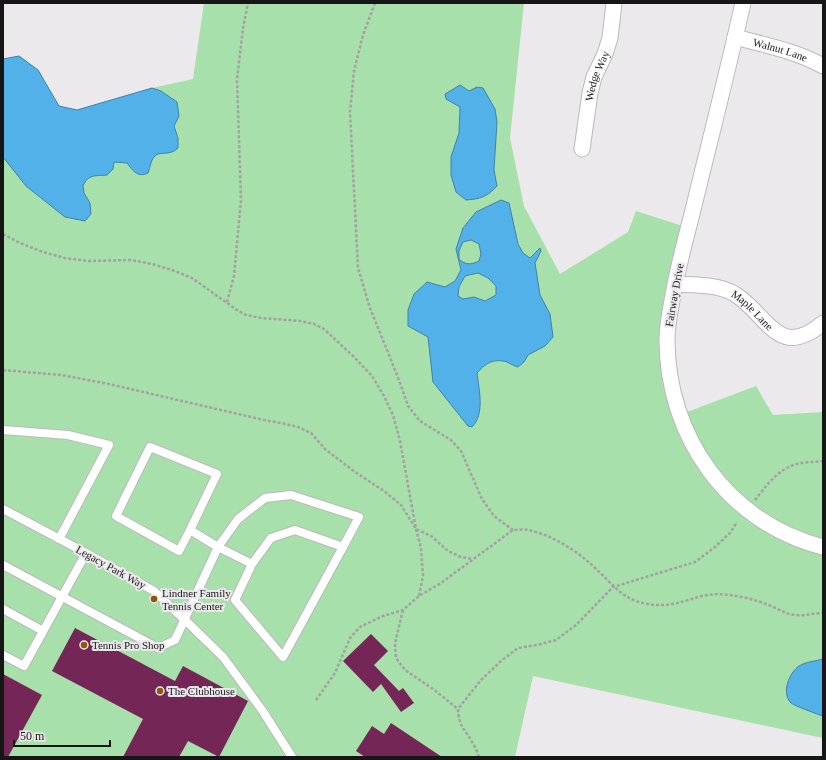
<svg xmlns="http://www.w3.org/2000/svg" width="826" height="760" font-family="Georgia,serif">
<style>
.green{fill:#a7e0aa}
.water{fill:#52b1e9;stroke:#4082aa;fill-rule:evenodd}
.building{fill:#742756}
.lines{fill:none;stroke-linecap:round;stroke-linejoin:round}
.lane-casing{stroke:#bcb9bc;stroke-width:10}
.street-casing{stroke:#bcb9bc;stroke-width:17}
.path{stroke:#a4a1a4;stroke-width:2.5;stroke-dasharray:3 2;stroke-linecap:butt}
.lane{stroke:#fff;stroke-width:8}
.street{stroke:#fff;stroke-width:15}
.poi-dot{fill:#8f560f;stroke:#ece9ec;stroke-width:1.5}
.labels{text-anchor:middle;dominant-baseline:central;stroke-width:4;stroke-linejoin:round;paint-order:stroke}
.street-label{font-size:11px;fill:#171617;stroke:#ece9ec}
.poi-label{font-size:11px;fill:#171617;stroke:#ece9ec;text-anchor:start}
</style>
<rect width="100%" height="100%" fill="#ece9ec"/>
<path class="green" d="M204 3H524L510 138 524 206 560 274 628 232 636 211 689 228 670 309 679 415 756 386 773 415 823 412V738L533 676 515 757H3V59L19 56 38 70 59 106 77 110 152 88 193 79Z"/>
<g class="water">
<path d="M19 56 38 70 59 106 77 110 152 88 161 91 177 102 179 116 174 126 178 138V148C169 157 159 150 154 157 151 160 150 168 148 173 138 178 133 171 127 163L114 162 113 169 107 175C96 176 88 174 83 186L84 193 90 203 91 214 85 221 65 217 26 186 3 157V59Z"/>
<path d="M460 85 469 91 477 87 483 88 495 109 497 122 494 170 497 186C487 197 480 199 466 200L456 192 451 175V157L459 133 460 107 446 99 445 94Z"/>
<path d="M501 200 509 203 518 244 523 253 530 258 540 248 541 251 535 263 540 295 550 314 553 337 545 346 528 355 524 362 518 367C513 366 507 361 503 361 491 359 484 365 477 373 479 390 485 414 472 427L468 426 433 382 428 337 408 326V310L414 294 427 282 445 287 455 281 461 270 456 249 463 228 476 212ZM471 240 479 244 481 254 479 261C471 265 465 265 459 259V251L463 242ZM478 273 488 278 496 286V295L485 301 474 297 463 299 458 296 459 287 465 276Z"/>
<path d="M823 659V716C817 714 795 706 791 703 781 693 789 673 799 666 805 662 816 661 823 659Z"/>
</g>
<g class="building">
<path d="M75 628 175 681 183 666 248 701 219 757 188 741 179 757H123L143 719 52 671Z"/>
<path d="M371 634 388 651 374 665 399 691 403 688 414 703 401 712 381 684 373 692 343 661Z"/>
<path d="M3 674 42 695 8 757H3Z"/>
<path d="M391 723 442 757H365L356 751 372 726 384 734Z"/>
</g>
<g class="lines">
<g class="lane-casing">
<g id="lane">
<path d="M3 430 68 435 109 445 59 539"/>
<path d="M3 509 86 553 154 591 184 619 223 657 262 710 292 757"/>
<path d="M190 530 217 474 150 447 116 516 179 551 190 530 218 547 238 519 265 498 291 495 359 517 343 547"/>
<path d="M3 565 158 648 175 640 218 547 252 564 235 600 283 657 343 547 295 530 271 538 252 564"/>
<path d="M3 609 43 631"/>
<path d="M3 655 24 666 86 553"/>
</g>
</g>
<g class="street-casing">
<g id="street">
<path d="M743 3C727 74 709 144 692 214 686 237 680 260 675 284 672 303 667 321 667 340 667 436 728 523 823 547"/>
<path id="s1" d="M735 37C765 45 796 51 823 66"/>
<path id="s2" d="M582 149 590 93 594 77 605 54 610 38 614 3"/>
<path id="s3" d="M676 284C694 285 716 284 733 293 767 312 777 362 823 323"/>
</g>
</g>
<g class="path">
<path d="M375 3 363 35 354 71 350 112 358 268 370 308 399 380 408 406 420 421 451 440 461 451 482 499 494 516 513 530"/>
<path d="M3 234 20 243 43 252 65 258 89 261 131 260 152 264 172 270 192 278 237 310 246 315 261 318 301 321 314 324 324 329 353 356 372 376 384 396 393 415 400 441 416 529 421 548 423 576 419 596"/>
<path d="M227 302 234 276 241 200 237 79 243 28 248 3"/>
<path d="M3 370 61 375 109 384 264 420 281 423 298 427 311 433 325 449 355 472 384 491 401 505 416 529 431 536 448 551 461 557 473 559"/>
<path d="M755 500C768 484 779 467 801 463 808 462 816 462 823 461"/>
<path d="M403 610 395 643 396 658 405 670 433 689 458 709"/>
<path d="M316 700 335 673 350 638 360 627 383 616 403 610 419 596 441 583 513 530C518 530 524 529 528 530 552 535 576 550 594 567 609 580 619 596 639 602 652 606 669 606 681 602 690 600 699 596 708 595 727 592 756 599 773 607 781 610 787 615 796 615 805 616 814 613 823 613"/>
<path d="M479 757C477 752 475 746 472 742 464 728 459 727 458 709L481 680 501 661 518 648 537 645 556 640 576 625 613 587 695 562 715 547 730 533 737 522"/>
</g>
<use href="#lane" class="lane"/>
<use href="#street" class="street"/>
</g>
<g class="poi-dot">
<circle cx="154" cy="599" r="4"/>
<circle cx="84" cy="645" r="4"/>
<circle cx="160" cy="691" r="4"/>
</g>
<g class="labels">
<g class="street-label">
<text stroke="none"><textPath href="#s1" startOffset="47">Walnut Lane</textPath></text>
<text stroke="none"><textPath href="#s2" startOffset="75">Wedge Way</textPath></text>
<text transform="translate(674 295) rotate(-80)">Fairway Drive</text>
<text stroke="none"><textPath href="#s3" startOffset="84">Maple Lane</textPath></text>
<text transform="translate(111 567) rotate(29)">Legacy Park Way</text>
</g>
<g class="poi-label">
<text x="162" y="593">Lindner Family<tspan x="162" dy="13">Tennis Center</tspan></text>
<text x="92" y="645">Tennis Pro Shop</text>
<text x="168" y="691">The Clubhouse</text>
</g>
</g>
<rect width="826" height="760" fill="none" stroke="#171617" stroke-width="8"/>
<path d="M14 740v6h96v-6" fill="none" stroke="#171617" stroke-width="2"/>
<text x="20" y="740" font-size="12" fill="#171617" stroke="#ece9ec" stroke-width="3" paint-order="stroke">50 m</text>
</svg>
